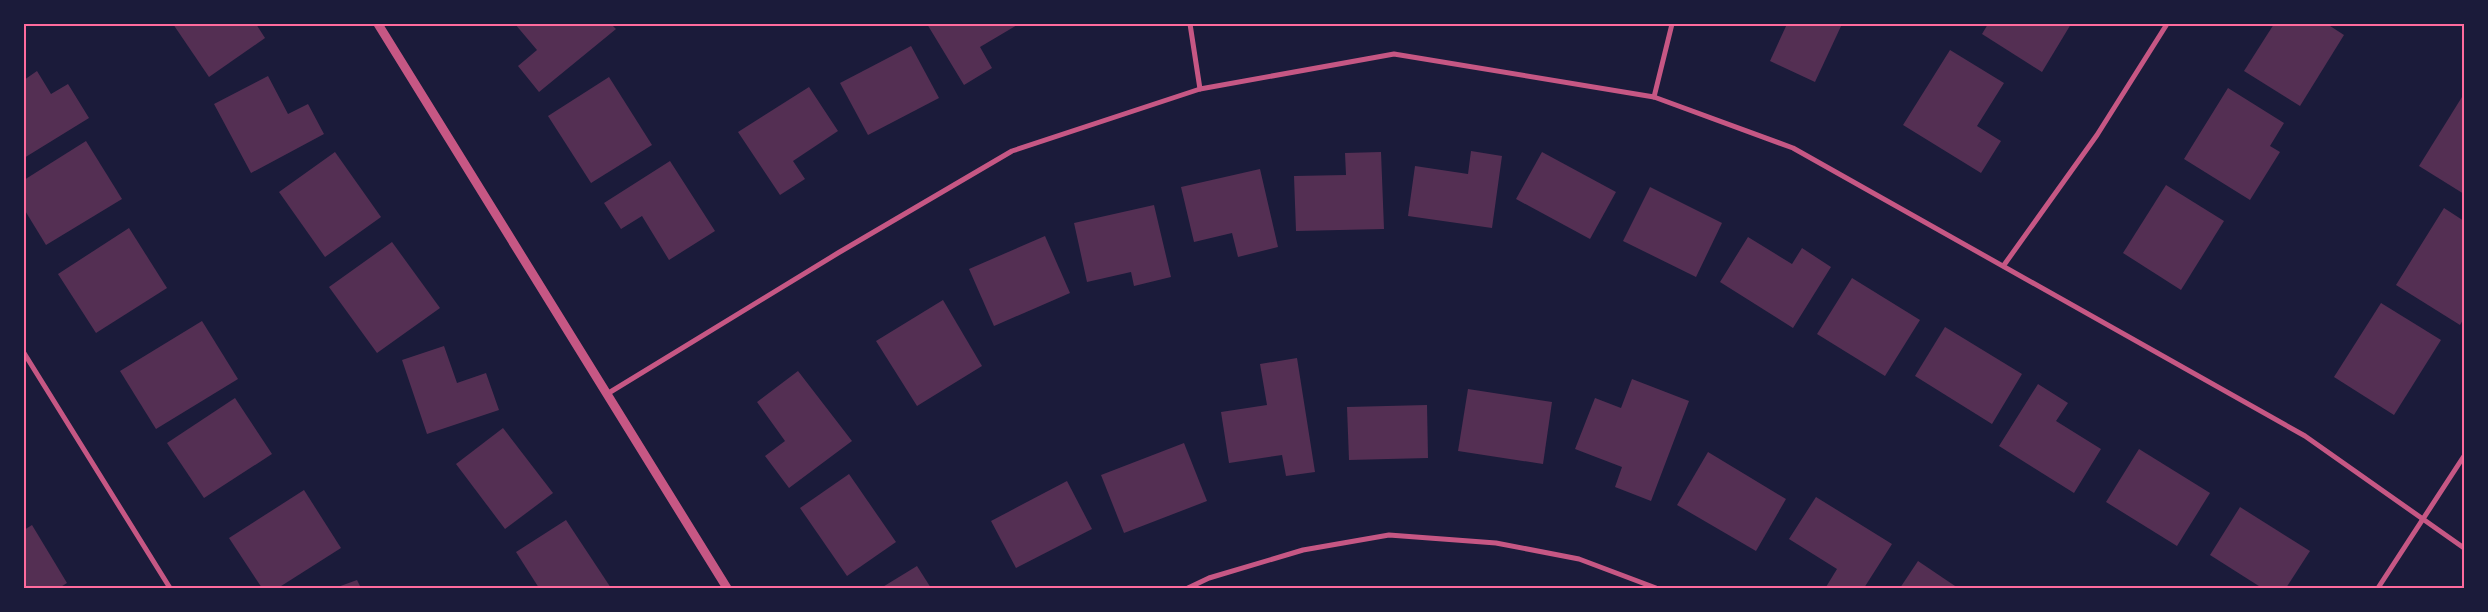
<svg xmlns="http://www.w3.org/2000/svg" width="2488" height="612" font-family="'Work Sans',sans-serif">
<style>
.building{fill:#542f53}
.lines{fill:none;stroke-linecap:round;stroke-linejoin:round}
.minor{stroke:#c65784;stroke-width:5}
.tertiary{stroke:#c65784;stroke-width:9}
.neatline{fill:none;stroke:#ff6b9d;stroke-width:2}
</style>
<rect width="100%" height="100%" fill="#1b1b3a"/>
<g class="building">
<path d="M173 24H256L265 38 209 77Z"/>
<path d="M515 24H611L616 29 539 92 518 66 537 50Z"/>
<path d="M927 24H1019L980 47 992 68 964 85Z"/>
<path d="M1787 24H1842L1815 82 1770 61Z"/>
<path d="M1988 24H2071L2042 72 1982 34Z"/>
<path d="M2274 24H2327L2344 35 2300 106 2244 71Z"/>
<path d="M911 46 939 98 868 135 840 83Z"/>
<path d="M1950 50 2004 83 1977 126 2001 141 1981 173 1903 125Z"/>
<path d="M37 71 51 94 68 84 89 118 24 158V80Z"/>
<path d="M268 76 288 114 308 104 324 134 251 173 214 104Z"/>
<path d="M609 77 652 145 591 183 548 116Z"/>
<path d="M809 87 838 131 793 161 805 179 780 195 738 132Z"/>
<path d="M2228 88 2284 123 2270 146 2280 152 2250 200 2184 159Z"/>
<path d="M2462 97 2464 99V194L2419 166Z"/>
<path d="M86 141 122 199 46 245 24 209V180Z"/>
<path d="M1471 151 1502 156 1492 228 1408 216 1415 166 1468 174Z"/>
<path d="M335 152 381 217 325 257 279 192Z"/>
<path d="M1381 152 1384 229 1296 231 1294 176 1346 175 1345 153Z"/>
<path d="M1542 152 1616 192 1590 239 1516 199Z"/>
<path d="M670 161 715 231 669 260 642 216 621 229 604 203Z"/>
<path d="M1260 169 1278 247 1238 257 1232 233 1194 242 1181 187Z"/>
<path d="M2166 185 2224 221 2181 290 2123 253Z"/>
<path d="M1650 187 1722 223 1696 277 1623 241Z"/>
<path d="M1154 205 1171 277 1134 286 1131 272 1087 282 1074 223Z"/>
<path d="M2444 208 2464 221V277L2462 281 2464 282V318L2460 325 2396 285Z"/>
<path d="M129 228 167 288 96 333 58 274Z"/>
<path d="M1045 236 1070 293 994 326 969 269Z"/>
<path d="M1748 237 1792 264 1802 248 1831 267 1793 328 1720 282Z"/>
<path d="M392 242 440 308 377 353 329 287Z"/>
<path d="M1852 278 1920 320 1885 376 1817 334Z"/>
<path d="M943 300 982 366 917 406 876 341Z"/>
<path d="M2381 303 2441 340 2394 415 2334 377Z"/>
<path d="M202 321 238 379 156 429 120 371Z"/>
<path d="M1945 327 2022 374 1992 424 1915 376Z"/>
<path d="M444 346 457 383 486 373 499 410 427 434 402 360Z"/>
<path d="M1297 358 1315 472 1286 476 1282 455 1229 463 1221 412 1267 405 1260 364Z"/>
<path d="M798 371 852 441 789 488 765 456 785 441 757 402Z"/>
<path d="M1632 379 1689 401 1651 501 1615 487 1622 467 1575 449 1595 398 1621 408Z"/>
<path d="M2038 384 2068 403 2056 421 2101 449 2074 493 1999 446Z"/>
<path d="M1468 389 1552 402 1543 464 1458 451Z"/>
<path d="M235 398 272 454 204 498 167 443Z"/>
<path d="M1427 405 1428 458 1349 460 1347 407Z"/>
<path d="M503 428 553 493 505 529 456 464Z"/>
<path d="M1184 443 1207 501 1124 533 1101 475Z"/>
<path d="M2139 449 2210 493 2177 546 2106 502Z"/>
<path d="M1708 452 1786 499 1756 551 1677 505Z"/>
<path d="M849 474 896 542 847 576 800 508Z"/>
<path d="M1067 481 1092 529 1016 568 991 521Z"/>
<path d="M304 490 341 548 278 588H262L229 538Z"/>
<path d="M1816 497 1892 544 1864 588 1826 587 1837 569 1789 539Z"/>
<path d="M2240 507 2310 551 2286 588H2262L2210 555Z"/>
<path d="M566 520 611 588H539L516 552Z"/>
<path d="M32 525 67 583 59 588H24V530Z"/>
<path d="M1918 561 1958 588H1900Z"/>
<path d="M917 566 931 588H881Z"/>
<path d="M357 580 361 588H335Z"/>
</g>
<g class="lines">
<g class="minor">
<path d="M1190 24 1200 89"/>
<path d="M1654 97 1672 24"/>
<path d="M2004 265 2097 135 2167 24"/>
<path d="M24 353 170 588"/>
<path d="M607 394 838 253 1012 151 1200 89 1394 54 1654 97 1793 148 2305 436 2464 548"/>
<path d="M1188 588 1209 578 1303 550 1389 535 1496 543 1579 559 1656 588"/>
<path d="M2378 588 2464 456"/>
</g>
<path class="tertiary" d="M378 24 727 588"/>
</g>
<rect width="2488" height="612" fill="none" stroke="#1b1b3a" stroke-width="50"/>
<rect x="25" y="25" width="2438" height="562" class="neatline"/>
</svg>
